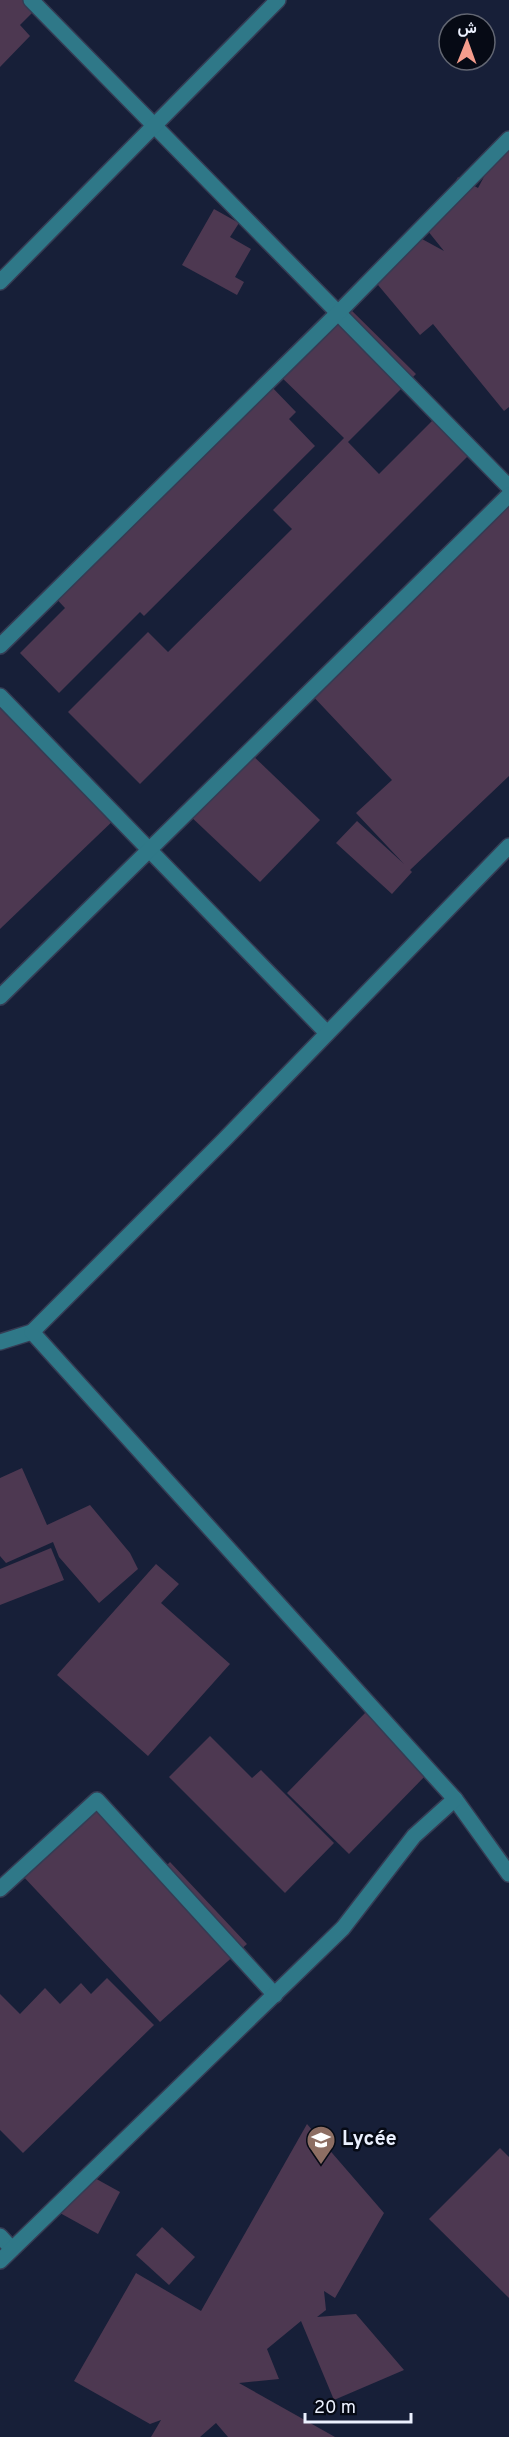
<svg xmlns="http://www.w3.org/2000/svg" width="509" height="2437" font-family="Overpass,Vazirmatn,sans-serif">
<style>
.building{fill:#4d3851}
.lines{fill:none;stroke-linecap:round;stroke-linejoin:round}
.minor-casing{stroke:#353c54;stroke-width:18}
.minor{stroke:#2f7888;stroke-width:15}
.labels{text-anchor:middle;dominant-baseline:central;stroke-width:5;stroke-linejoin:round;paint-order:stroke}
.poi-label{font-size:20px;font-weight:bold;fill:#ebf0fe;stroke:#060a15;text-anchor:start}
</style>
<rect width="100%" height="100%" fill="#171f38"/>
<g class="building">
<path d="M0 0H26L36 9 20 25 30 36 0 67Z"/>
<path d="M509 132V407L504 411 433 324 420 335 373 279 411 233 444 251 419 220 447 197 458 177 478 188 493 160 485 151Z"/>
<path d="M214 209 239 223 230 237 251 249 235 277 244 282 237 295 182 265Z"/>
<path d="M343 302 416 374 348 442 379 474 438 415 474 450 140 784 68 712 148 632 168 652 292 529 273 510 344 438 275 371Z"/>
<path d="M268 383 296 412 289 419 315 446 144 616 140 612 59 693 20 653 65 608 49 591Z"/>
<path d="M509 504V776L410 870 412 872 392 894 336 843 357 821 404 864 356 813 392 780 309 692Z"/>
<path d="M0 695 118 816 0 929Z"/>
<path d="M247 750 320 820 260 882 187 813Z"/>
<path d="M22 1468 47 1525 90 1505 130 1553 138 1569 99 1603 59 1557 53 1542 6 1563 0 1556V1478Z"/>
<path d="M51 1548 64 1580 0 1605V1569Z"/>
<path d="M156 1564 179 1584 161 1603 230 1664 148 1756 57 1675Z"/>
<path d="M367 1711 429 1772 349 1854 287 1793Z"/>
<path d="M210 1736 252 1778 261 1770 334 1843 285 1893 169 1777Z"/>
<path d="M103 1799 166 1866 170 1862 247 1944 160 2022 21 1874Z"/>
<path d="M107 1978 154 2025 23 2153 0 2130V1994L20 2014 45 1988 60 2004 81 1983 91 1994Z"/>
<path d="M307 2124 384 2213 335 2298 324 2291 326 2310 317 2317 356 2314 404 2370 334 2400 301 2321 267 2349 279 2379 239 2383 335 2437H228L216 2423 200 2437H151L161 2420 150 2424 74 2381 136 2273 201 2311Z"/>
<path d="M500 2148 509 2157V2298L429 2219Z"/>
<path d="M82 2171 120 2192 98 2234 60 2213Z"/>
<path d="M162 2227 195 2257 169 2285 136 2255Z"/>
</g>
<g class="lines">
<g class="minor-casing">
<g id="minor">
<path d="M31 0 509 487"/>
<path d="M0 282 278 0"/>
<path d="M0 646 338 313 509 139"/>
<path d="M0 696 327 1033"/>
<path d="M0 997 509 495"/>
<path d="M0 1342 32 1332"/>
<path d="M455 1799 509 1874"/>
<path d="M0 1889 97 1800 275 1995"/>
<path d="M0 2236 12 2249"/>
<path d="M0 2261 343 1928 414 1836 455 1799 32 1332 224 1140 509 846"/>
</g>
</g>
<use href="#minor" class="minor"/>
</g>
<defs>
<g id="school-pin" transform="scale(1.5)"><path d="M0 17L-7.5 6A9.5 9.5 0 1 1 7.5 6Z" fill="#8d6e63" stroke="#060a15"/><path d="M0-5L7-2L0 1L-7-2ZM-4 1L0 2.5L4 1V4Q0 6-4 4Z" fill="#fff"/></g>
</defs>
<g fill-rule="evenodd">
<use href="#school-pin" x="321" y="2140"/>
</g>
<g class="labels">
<g class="poi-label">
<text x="342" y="2140">Lycée</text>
</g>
</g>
<g transform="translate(467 42) rotate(1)"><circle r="28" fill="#060a15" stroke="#626672" stroke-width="1.5"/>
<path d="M0-4.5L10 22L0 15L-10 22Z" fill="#f59d8d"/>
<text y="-9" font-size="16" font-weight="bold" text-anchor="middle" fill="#ebf0fe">ش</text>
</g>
<path d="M305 2413v9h106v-9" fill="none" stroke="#ebf0fe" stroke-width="3"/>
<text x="314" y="2413" font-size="18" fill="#ebf0fe" stroke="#060a15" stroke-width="4.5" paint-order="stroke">20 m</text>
</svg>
